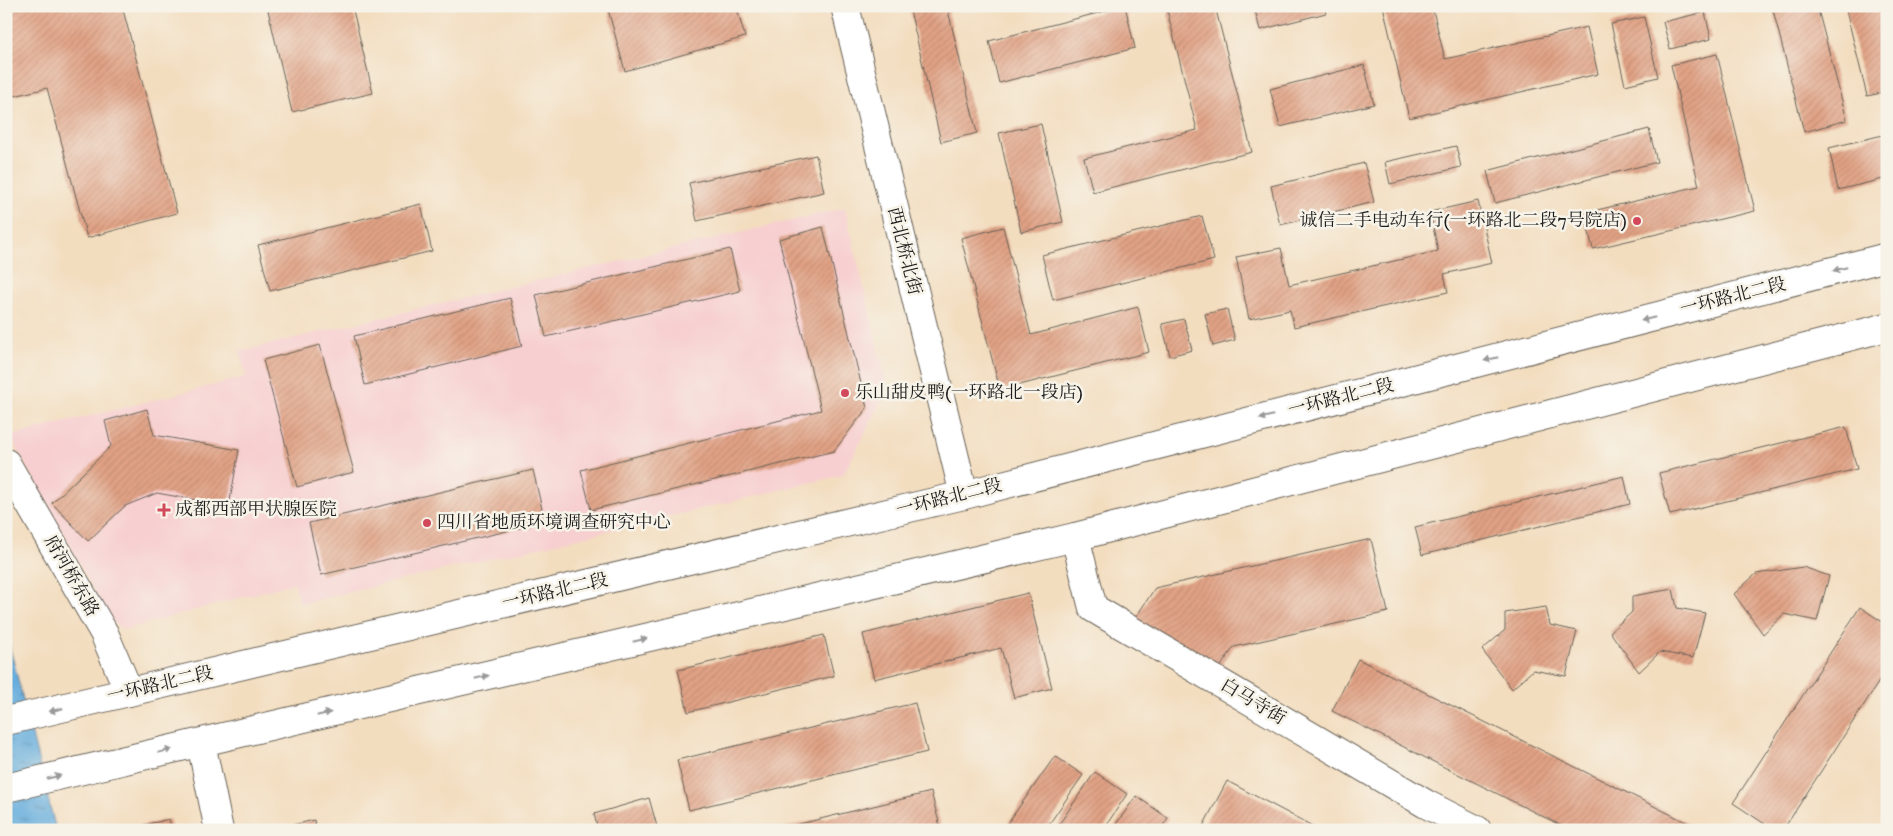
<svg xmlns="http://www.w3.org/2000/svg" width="1893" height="836" font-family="'IM FELL DW Pica','Noto Serif SC',serif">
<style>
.built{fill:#f7cfd0}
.water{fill:url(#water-ripples);stroke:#41647c}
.building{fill:url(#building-hatch)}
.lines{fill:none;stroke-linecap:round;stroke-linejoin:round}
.minor-casing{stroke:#676055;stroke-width:30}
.tertiary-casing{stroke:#676055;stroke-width:30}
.primary-casing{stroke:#676055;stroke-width:30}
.minor{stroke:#fff;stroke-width:28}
.tertiary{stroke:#fff;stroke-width:28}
.primary{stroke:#fff;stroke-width:28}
.oneway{fill:#999}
.poi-dot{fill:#d1495b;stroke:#f7f3e8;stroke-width:2}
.labels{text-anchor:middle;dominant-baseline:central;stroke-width:5;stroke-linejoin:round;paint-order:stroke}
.poi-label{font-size:18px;fill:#1c1c1c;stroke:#f7f3e8;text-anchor:start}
.street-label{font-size:18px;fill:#1c1c1c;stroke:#f7f3e8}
</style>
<defs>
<pattern id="water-ripples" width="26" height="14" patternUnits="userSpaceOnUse" patternTransform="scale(1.25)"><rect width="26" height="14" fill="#66addd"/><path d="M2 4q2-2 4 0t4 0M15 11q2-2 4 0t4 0" fill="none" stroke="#538cb2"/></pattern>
<pattern id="building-hatch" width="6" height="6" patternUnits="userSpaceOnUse" patternTransform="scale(1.25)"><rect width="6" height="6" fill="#e1a285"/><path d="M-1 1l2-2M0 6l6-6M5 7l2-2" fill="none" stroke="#c08b72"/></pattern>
</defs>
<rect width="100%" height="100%" fill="#f7f3e8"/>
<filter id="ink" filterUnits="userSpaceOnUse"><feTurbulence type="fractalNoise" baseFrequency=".02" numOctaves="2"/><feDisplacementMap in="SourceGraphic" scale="10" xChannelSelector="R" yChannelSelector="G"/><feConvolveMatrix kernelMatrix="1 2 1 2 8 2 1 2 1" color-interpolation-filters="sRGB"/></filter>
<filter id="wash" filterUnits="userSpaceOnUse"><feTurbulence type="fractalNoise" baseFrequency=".0096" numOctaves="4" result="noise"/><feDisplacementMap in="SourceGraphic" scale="20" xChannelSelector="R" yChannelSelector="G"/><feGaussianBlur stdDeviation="1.12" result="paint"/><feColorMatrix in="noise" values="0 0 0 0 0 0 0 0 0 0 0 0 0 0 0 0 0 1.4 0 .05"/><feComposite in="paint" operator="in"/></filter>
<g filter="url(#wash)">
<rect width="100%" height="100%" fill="#f3ddbf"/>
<path class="built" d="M845 208 888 389 843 475 300 604 294 583 123 630 109 619 10 436 246 377 240 351Z"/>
<path class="water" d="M6 632 56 830H6Z"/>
<g id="blocks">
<g class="building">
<path d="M6 6H122L177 213 87 238 47 88 6 98Z"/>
<path d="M267 6H352L373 93 292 112Z"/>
<path d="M607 6H736L745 37 625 71Z"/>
<path d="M909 6H947L977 133 941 142Z"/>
<path d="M1125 6 1135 48 999 83 989 41Z"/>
<path d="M1166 6H1215L1252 152 1093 192 1084 158 1197 130Z"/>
<path d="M1254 6H1324L1326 13 1260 30Z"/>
<path d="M1383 6H1432L1445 59 1587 27 1598 74 1409 118Z"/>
<path d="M1772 6H1817L1847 120 1804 132Z"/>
<path d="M1845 6H1887V92L1867 96Z"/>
<path d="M1705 12 1711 39 1670 49 1663 22Z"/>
<path d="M1644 17 1658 77 1625 85 1611 24Z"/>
<path d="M1717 54 1755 211 1593 249 1584 213 1699 186 1671 65Z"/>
<path d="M1364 65 1374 104 1280 127 1270 89Z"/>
<path d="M1041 124 1063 222 1021 232 999 133Z"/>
<path d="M1649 129 1657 162 1495 203 1487 171Z"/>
<path d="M1887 134V178L1838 190 1829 148Z"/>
<path d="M1456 146 1461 167 1390 184 1385 162Z"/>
<path d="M816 155 824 192 697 221 689 183Z"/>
<path d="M1364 163 1374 202 1280 225 1271 186Z"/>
<path d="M1478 201 1492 263 1444 274 1448 292 1294 327 1290 310 1249 319 1236 257 1281 248 1289 285 1438 251 1430 212Z"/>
<path d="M421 204 432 251 270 291 258 245Z"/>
<path d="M1202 216 1214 260 1053 300 1042 255Z"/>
<path d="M823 227 867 408 834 451 591 510 581 470 821 410 779 239Z"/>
<path d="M1003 227 1031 335 1138 307 1149 352 1000 390 961 238Z"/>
<path d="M730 249 740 291 546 337 536 295Z"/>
<path d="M510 298 522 346 365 385 354 336Z"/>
<path d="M1227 309 1235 340 1213 346 1205 314Z"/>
<path d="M1184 319 1192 350 1170 356 1162 324Z"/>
<path d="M320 345 354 472 297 487 263 360Z"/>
<path d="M147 409 154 435 239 450 229 506 157 493 125 506 88 541 52 503 111 446 105 421Z"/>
<path d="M1846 427 1857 469 1670 515 1659 473Z"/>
<path d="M533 470 545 522 321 575 309 523Z"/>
<path d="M1624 476 1630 504 1422 555 1415 527Z"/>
<path d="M1371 539 1388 612 1234 647 1216 673 1134 620 1155 588Z"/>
<path d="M1803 567 1829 576 1817 621 1784 614 1763 634 1734 594 1756 574Z"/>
<path d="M1673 589 1677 608 1705 613 1693 658 1660 652 1639 672 1610 632 1632 612V596Z"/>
<path d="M1028 593 1052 688 1014 698 1001 648 874 679 863 634Z"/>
<path d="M1546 607 1550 625 1577 631 1566 676 1533 670 1512 689 1482 650 1505 630V613Z"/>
<path d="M1860 607 1887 625V669L1783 830H1774L1733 803Z"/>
<path d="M824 635 834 676 688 712 678 670Z"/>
<path d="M1358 659 1702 830H1570L1332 711Z"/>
<path d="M915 703 927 752 689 810 677 760Z"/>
<path d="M1055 756 1083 775 1045 830H1003Z"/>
<path d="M1095 772 1127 794 1103 830H1055Z"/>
<path d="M1227 781 1320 830H1201Z"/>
<path d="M931 792 941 830H779V829Z"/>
<path d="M1136 796 1168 818 1160 830H1112Z"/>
<path d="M649 798 658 830H598L594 814Z"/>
<path d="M169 819 172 830H128V829Z"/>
<path d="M314 820 316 830H295L293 825Z"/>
</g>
</g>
</g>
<g filter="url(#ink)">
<use href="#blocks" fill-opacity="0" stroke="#676055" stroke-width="1"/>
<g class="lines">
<g class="minor-casing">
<g id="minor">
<path d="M6 463 104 633 129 692"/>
<path d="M1075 537 1093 608 1426 804 1477 830"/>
<path d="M201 743 219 830"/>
</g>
</g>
<g class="tertiary-casing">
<path id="tertiary" d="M845 6 964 495"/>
</g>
<g class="primary-casing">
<g id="primary">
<path d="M6 721 964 495 1887 257"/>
<path d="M6 788 1075 537 1887 327"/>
</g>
</g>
<use href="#minor" class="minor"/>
<use href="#tertiary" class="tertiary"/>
<use href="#primary" class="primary"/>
</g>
<defs><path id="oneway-solid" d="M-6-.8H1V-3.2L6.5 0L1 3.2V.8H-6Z" transform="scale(1.25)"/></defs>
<g class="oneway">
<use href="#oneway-solid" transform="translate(1840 269) rotate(166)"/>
<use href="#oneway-solid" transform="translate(1648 319) rotate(166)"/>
<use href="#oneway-solid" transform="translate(1491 359) rotate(166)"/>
<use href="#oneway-solid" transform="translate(1266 417) rotate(166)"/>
<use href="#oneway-solid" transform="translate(640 640) rotate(-13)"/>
<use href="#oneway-solid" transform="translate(482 677) rotate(-13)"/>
<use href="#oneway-solid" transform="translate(56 710) rotate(167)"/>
<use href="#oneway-solid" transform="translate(324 714) rotate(-13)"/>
<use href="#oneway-solid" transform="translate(165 751) rotate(-13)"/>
<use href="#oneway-solid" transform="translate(54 777) rotate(-13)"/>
</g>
</g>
<g class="poi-dot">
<circle cx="1637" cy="221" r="5"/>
<circle cx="845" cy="393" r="5"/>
<path d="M161.5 502.5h5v5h5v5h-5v5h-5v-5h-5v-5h5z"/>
<circle cx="427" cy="523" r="5"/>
</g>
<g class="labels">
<g class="poi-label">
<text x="1627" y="221" text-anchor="end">诚信二手电动车行(一环路北二段7号院店)</text>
<text x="855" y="393">乐山甜皮鸭(一环路北一段店)</text>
<text x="175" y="510">成都西部甲状腺医院</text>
<text x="437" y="523">四川省地质环境调查研究中心</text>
</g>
<g class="street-label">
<text transform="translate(904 251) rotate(76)">西北桥北街</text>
<text transform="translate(1733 297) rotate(-14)">一环路北二段</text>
<text transform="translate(1341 398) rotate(-14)">一环路北二段</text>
<text transform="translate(949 498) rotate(-14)">一环路北二段</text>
<text transform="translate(71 576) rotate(60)">府河桥东路</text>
<text transform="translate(555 592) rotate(-13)">一环路北二段</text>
<text transform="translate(160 685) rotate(-13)">一环路北二段</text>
<text transform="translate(1253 702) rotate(31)">白马寺街</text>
</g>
</g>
<rect width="1893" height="836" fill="none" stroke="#f7f3e8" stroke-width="25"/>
</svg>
